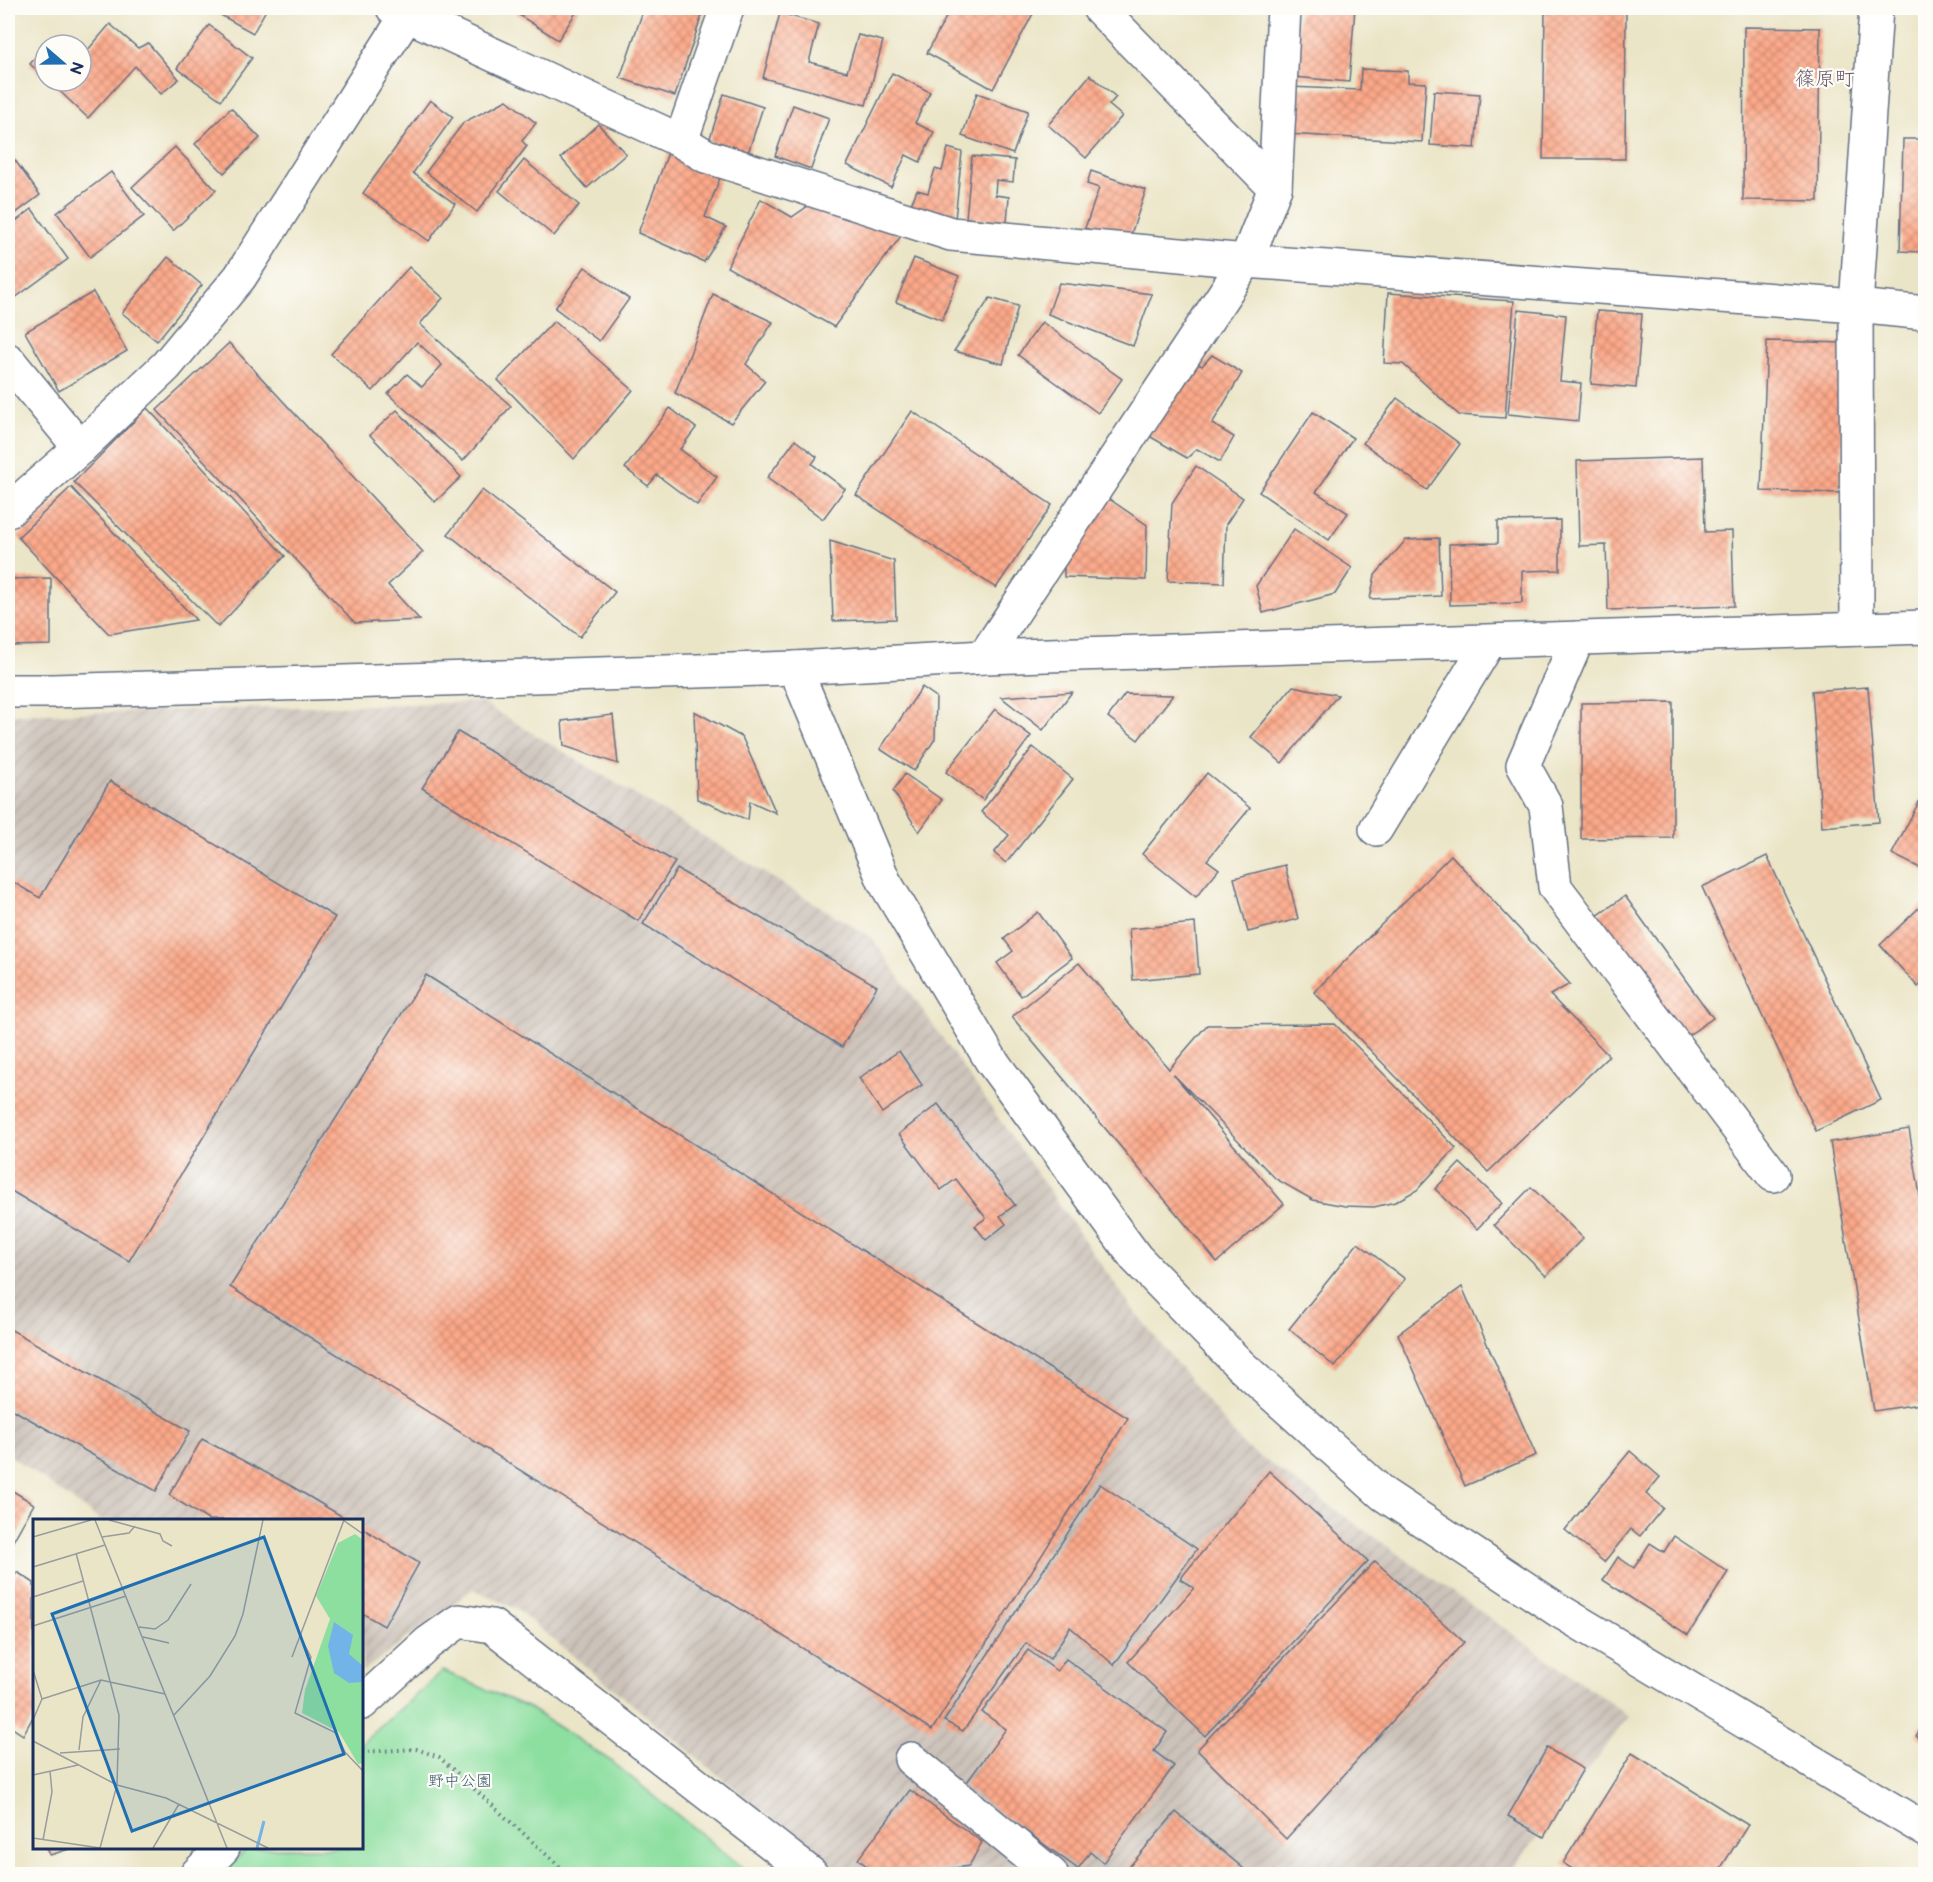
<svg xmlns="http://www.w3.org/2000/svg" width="1933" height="1882" font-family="'Balsamiq Sans','Klee One',sans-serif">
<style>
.industrial{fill:url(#industrial-furrows)}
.park{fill:#8ddfa0;stroke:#54877f;stroke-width:1.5}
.building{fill:url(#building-cross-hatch)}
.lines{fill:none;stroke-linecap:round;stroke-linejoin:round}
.minor-casing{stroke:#646f83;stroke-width:36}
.tertiary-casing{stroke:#646f83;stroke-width:36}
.path{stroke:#646f83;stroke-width:4;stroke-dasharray:1.5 4.5;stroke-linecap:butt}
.minor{stroke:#fff;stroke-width:33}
.tertiary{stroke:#fff;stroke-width:33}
.labels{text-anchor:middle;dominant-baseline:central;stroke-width:4.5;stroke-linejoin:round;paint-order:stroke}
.park-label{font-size:16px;fill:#385b6e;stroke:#fdfcf7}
.quarter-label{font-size:20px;fill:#6a5a6d;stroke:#fdfcf7}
.inset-river{fill:none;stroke:#72b4e7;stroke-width:3}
.inset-road{fill:none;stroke:#989c9d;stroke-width:1.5}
.view{fill:#1f6fb2;fill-opacity:0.15;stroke:#1f6fb2;stroke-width:3}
.inset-edge{fill:none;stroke:#1b2f5e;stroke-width:3}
</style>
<defs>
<pattern id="industrial-furrows" width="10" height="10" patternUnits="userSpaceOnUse" patternTransform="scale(1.5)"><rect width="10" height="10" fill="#ccc2b9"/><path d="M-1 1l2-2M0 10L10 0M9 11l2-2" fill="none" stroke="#afa7a1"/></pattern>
<pattern id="building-cross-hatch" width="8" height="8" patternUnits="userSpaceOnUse" patternTransform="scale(1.5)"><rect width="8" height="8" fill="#fda989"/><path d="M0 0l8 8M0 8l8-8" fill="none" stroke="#cc8a73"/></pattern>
</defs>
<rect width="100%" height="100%" fill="#fdfcf7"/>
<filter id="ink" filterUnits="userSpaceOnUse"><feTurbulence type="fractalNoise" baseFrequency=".0167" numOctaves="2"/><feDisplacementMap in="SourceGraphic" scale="12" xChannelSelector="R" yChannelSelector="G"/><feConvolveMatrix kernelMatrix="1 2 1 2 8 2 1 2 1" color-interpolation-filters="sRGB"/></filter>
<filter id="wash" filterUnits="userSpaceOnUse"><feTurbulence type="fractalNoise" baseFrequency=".008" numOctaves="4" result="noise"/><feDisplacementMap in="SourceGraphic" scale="24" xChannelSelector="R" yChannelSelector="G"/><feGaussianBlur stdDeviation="1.35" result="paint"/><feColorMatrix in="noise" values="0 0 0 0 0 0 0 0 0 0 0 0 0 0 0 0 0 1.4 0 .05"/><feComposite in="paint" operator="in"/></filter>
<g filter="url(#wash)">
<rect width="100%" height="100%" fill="#ebe5c7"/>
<path class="industrial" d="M481 702 872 938 1131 1307 1243 1445 1629 1716 1509 1874H839L516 1609 473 1589 362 1672V1520H100L8 1454V715Z"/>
<path class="park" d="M443 1671 529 1708 611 1761 750 1874H220L248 1848H362V1743Z"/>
<g id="blocks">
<g class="building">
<path d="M208 8H267L253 33Z"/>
<path d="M520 8H579L558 40 516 13Z"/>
<path d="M644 8H690L703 12 675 96 620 78Z"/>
<path d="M951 8H1036L993 89 927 53Z"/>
<path d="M1300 8H1355L1349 82 1294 77Z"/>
<path d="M1545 8H1626L1625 159H1543Z"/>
<path d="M780 13 819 24 809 62 847 72 858 35 883 41 866 105 763 78Z"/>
<path d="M110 24 138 48 148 43 179 79 161 94 135 66 88 118 49 81H81V58Z"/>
<path d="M209 25 252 58 221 100 177 68Z"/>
<path d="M1744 27 1820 28 1818 201 1743 200Z"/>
<path d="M45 46V78L30 64Z"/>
<path d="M1361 69 1408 71V82L1426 83 1422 142 1287 134 1290 87 1360 90Z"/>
<path d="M892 73 930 92 915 123 934 132 920 162 906 155 891 187 847 165Z"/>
<path d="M1090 75 1116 97 1109 105 1122 116 1086 158 1048 125Z"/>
<path d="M1434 91 1480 94 1475 148 1430 145Z"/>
<path d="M977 93 1028 111 1013 154 962 136Z"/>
<path d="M724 94 763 107 748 153 709 141Z"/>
<path d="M430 100 453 117 413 173 455 204 429 241 363 193Z"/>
<path d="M507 100 536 123 522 141 527 146 477 212 426 172 464 122Z"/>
<path d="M793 105 829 118 811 169 775 156Z"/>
<path d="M231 108 260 138 224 173 195 144Z"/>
<path d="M598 124 626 154 587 188 561 158Z"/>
<path d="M1903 139H1923L1920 252 1900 251Z"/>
<path d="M175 147 216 190 173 231 132 187Z"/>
<path d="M948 148 962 152 955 219 910 207 917 190 928 193 935 169 942 171Z"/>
<path d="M668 153 720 178 705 217 726 227 704 262 638 233Z"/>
<path d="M12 156 40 195 8 219V158Z"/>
<path d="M972 156 1015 160 1013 182 996 180 995 195 1009 197 1007 222 966 218Z"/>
<path d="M524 160 579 205 554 236 499 191Z"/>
<path d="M1091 171 1146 190 1128 243 1085 228 1099 188 1087 184Z"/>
<path d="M111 172 144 216 90 257 57 213Z"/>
<path d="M821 197 901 236 834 327 727 267 761 199 792 217Z"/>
<path d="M32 209 68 259 8 303V227Z"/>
<path d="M168 257 202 285 157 341 122 313Z"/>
<path d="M914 258 959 276 942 320 896 302Z"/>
<path d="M409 267 443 298 420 324 511 406 463 461 388 394 407 374 422 387 442 365 417 342 373 391 331 354Z"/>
<path d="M585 267 629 299 599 341 555 308Z"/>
<path d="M1059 283 1152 294 1133 346 1048 314Z"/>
<path d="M93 292 127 351 59 391 25 332Z"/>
<path d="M1388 293 1514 301 1505 418 1459 415 1403 364 1384 363Z"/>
<path d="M713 294 773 322 746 364 765 381 731 423 675 393Z"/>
<path d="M990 298 1018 306 1003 364 954 351Z"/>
<path d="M1518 310 1566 315 1560 381 1581 383 1578 421 1508 414Z"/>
<path d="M1597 311 1642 314 1636 388 1591 384Z"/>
<path d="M554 321 633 390 574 459 498 380Z"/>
<path d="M1042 322 1122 379 1098 413 1018 355Z"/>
<path d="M1767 341 1845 343 1840 493 1761 491Z"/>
<path d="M229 343 423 552 388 585 420 620 355 623 157 410Z"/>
<path d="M1212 355 1242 373 1212 424 1234 437 1220 462 1197 449 1187 458 1144 433 1187 358 1202 366Z"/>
<path d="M1397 398 1460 444 1427 490 1363 443Z"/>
<path d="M147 408 285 556 218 627 74 482Z"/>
<path d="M670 408 696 428 680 449 717 477 697 505 657 475 648 486 625 468Z"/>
<path d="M397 410 461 477 435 502 370 435Z"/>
<path d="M912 411 1052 505 996 588 856 495Z"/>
<path d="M1313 412 1353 438 1316 492 1348 513 1329 540 1259 492Z"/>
<path d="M795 440 817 457 812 464 845 489 823 519 767 478Z"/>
<path d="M1703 457 1705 532 1732 531 1734 606 1608 610 1606 545 1579 546 1577 461Z"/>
<path d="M1196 466 1243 498 1226 524 1224 583 1168 581 1172 503Z"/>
<path d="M71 487 196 620 109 634 18 537Z"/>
<path d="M482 490 615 592 580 637 448 534Z"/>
<path d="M1102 494 1147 525 1146 580 1064 577V550Z"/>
<path d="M1560 520V570L1522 571V603L1450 605 1449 544 1498 543V521Z"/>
<path d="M1294 529 1352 568 1335 594 1263 613 1256 586Z"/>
<path d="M1439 538 1441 596 1370 599 1375 575 1406 540Z"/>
<path d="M830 541 894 561 896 619 833 621Z"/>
<path d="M51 578V645L8 646V579Z"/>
<path d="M1293 686 1338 695 1282 763 1251 737Z"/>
<path d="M922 687 936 697 935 739 914 771 880 749Z"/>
<path d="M1868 687 1879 822 1822 827 1812 691Z"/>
<path d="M1072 692 1043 730 1001 697Z"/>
<path d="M1125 694 1173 695 1138 740 1108 717Z"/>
<path d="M1673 702V838L1581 839V703Z"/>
<path d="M995 709 1031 736 983 800 946 772Z"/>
<path d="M694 711 742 737 776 813 750 801 748 820 697 799Z"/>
<path d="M613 715 618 764 564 746 562 721Z"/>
<path d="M458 732 675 862 638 921 422 788Z"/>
<path d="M1033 747 1073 779 1006 863 994 853 1009 835 981 812Z"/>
<path d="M1207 773 1250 808 1207 860 1219 869 1196 897 1142 854Z"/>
<path d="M905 774 942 800 919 832 893 791Z"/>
<path d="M110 781 335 917 129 1261 8 1189V879L40 898Z"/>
<path d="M1920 800 1926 803V871L1892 854Z"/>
<path d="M1451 855 1570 984 1550 995 1609 1056 1488 1172 1314 992Z"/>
<path d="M1767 856 1881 1100 1816 1131 1702 887Z"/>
<path d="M1285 865 1298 919 1248 932 1234 878Z"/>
<path d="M677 869 877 986 842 1047 643 924Z"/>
<path d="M1625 896 1713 1018 1680 1041 1593 919Z"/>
<path d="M1923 904 1926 906V980L1918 987 1880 945Z"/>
<path d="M1038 912 1072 958 1021 996 997 963 1013 951 1004 939Z"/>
<path d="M1195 923 1199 974 1133 980 1129 929Z"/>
<path d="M1079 963 1169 1069 1207 1025 1335 1024 1456 1148 1417 1190 1395 1202 1374 1207 1345 1206 1313 1200 1276 1179 1173 1074 1284 1204 1217 1262 1012 1017Z"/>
<path d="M426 975 1128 1418 932 1730 230 1287Z"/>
<path d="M899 1051 922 1085 882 1113 859 1078Z"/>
<path d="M938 1104 1015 1205 1000 1216 1006 1224 986 1240 975 1226 986 1218 956 1179 941 1190 899 1134Z"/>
<path d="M1909 1129 1926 1232V1403L1874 1411 1830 1142Z"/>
<path d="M1460 1163 1502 1203 1477 1229 1435 1189Z"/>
<path d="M1531 1187 1583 1238 1546 1276 1494 1225Z"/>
<path d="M1358 1243 1405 1279 1335 1367 1289 1329Z"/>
<path d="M1462 1287 1536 1455 1465 1486 1398 1334Z"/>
<path d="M8 1328 190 1431 156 1491 8 1407Z"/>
<path d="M202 1439 293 1487 348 1520H208L169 1495Z"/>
<path d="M1630 1451 1660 1477 1646 1494 1663 1508 1640 1536 1631 1529 1604 1562 1565 1530Z"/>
<path d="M1269 1471 1368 1561 1205 1736 1128 1662 1194 1588 1180 1579Z"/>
<path d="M1100 1484 1197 1549 1114 1665 1070 1627 1050 1659 1026 1643 963 1731 944 1721Z"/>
<path d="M8 1488 34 1504 8 1550Z"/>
<path d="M362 1528 419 1563 384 1626 362 1613Z"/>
<path d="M1674 1536 1728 1572 1688 1635 1603 1580 1618 1557 1634 1568 1650 1543 1664 1552Z"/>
<path d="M1375 1561 1464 1642 1286 1839 1197 1750Z"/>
<path d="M17 1572 34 1583V1715L23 1735 8 1725V1588Z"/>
<path d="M1028 1650 1057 1671 1066 1659 1167 1732 1154 1751 1174 1766 1103 1863 1090 1852 1078 1869 964 1786 1006 1729 982 1712Z"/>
<path d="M1926 1720V1742L1916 1736Z"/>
<path d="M1547 1748 1583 1769 1544 1837 1508 1816Z"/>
<path d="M1632 1753 1748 1825 1717 1874H1580L1563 1863Z"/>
<path d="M910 1790 982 1842 969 1866 912 1874H877L858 1859Z"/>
<path d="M1176 1812 1250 1874H1123Z"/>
<path d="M47 1848H72L50 1855Z"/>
</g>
</g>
</g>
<g filter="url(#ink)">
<use href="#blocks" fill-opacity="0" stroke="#646f83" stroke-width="1.5"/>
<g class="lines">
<g class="minor-casing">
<g id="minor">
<path d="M393 8 407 15 681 141 706 156 951 234 1246 261 1856 306 1926 313"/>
<path d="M1099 8 1275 188"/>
<path d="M681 141 727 8"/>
<path d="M8 360 80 448"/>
<path d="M8 511 80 448 166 366 240 277 407 15 415 8"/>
<path d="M1857 629 1856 306 1876 8"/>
<path d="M1578 638 1523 765 1546 806 1555 887 1773 1175"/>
<path d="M984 657 1246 261 1275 188 1284 8"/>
<path d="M1376 829 1489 642"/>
<path d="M362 1703 428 1643 459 1621 492 1626 811 1874"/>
<path d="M911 1759 1051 1874"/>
<path d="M197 1874 223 1848"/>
</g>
</g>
<g class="tertiary-casing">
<g id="tertiary">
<path d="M795 668 884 881 991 1060 1136 1258 1240 1365 1383 1494 1558 1610 1926 1830"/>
<path d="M8 691H53L795 668 984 657 1926 627"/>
</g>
</g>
<path class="path" d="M362 1752 416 1749 439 1757 568 1874"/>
<use href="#minor" class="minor"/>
<use href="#tertiary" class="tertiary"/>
</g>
</g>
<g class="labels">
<g class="park-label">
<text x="460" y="1781">野中公園</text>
</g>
<g class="quarter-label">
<text x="1825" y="79">篠原町</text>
</g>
</g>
<g transform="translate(33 1519)">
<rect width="330" height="330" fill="#ebe5c7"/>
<path d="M322 15 330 21V244L325 245 306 213 269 194 272 171 297 100 283 77 305 24Z" fill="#8ddfa0"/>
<path d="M301 103 320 116 316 135 330 147V163L316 164 301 154 295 127Z" fill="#72b4e7"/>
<path class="inset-river" d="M224 329 231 302"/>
<path class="inset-road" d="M62 1 194 329M76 1 127 15 130 22 139 27M310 1 330 15M0 18 58 1M69 18 96 14 102 7M43 34 86 196 84 266 67 329M0 48 72 26M0 78 50 62M0 107 93 77M106 108 122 110 135 101 158 65M267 117 278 138 262 194 303 214 312 233 330 252M110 118 136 124M259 138 311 1M0 151 9 180 0 201M9 180 68 161 132 175M141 196 177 157 202 117 210 95 230 1M0 222 84 266 133 279 235 329M46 231 50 198 68 161M27 234 87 230M0 256 45 246M0 319 67 329M10 321 19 273 17 252M120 329 146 285"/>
<path class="view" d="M231 18 311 235 99 312 19 95Z"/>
<rect width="330" height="330" class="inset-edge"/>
</g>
<rect width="1933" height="1882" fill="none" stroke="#fdfcf7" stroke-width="30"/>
<g transform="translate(63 63) rotate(110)"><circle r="28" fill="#fdfcf7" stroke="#a3aaba" stroke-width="1.5"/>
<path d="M0-4.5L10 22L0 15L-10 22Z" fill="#1f6fb2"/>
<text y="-9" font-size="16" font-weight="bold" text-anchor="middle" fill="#1b2f5e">N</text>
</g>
</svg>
